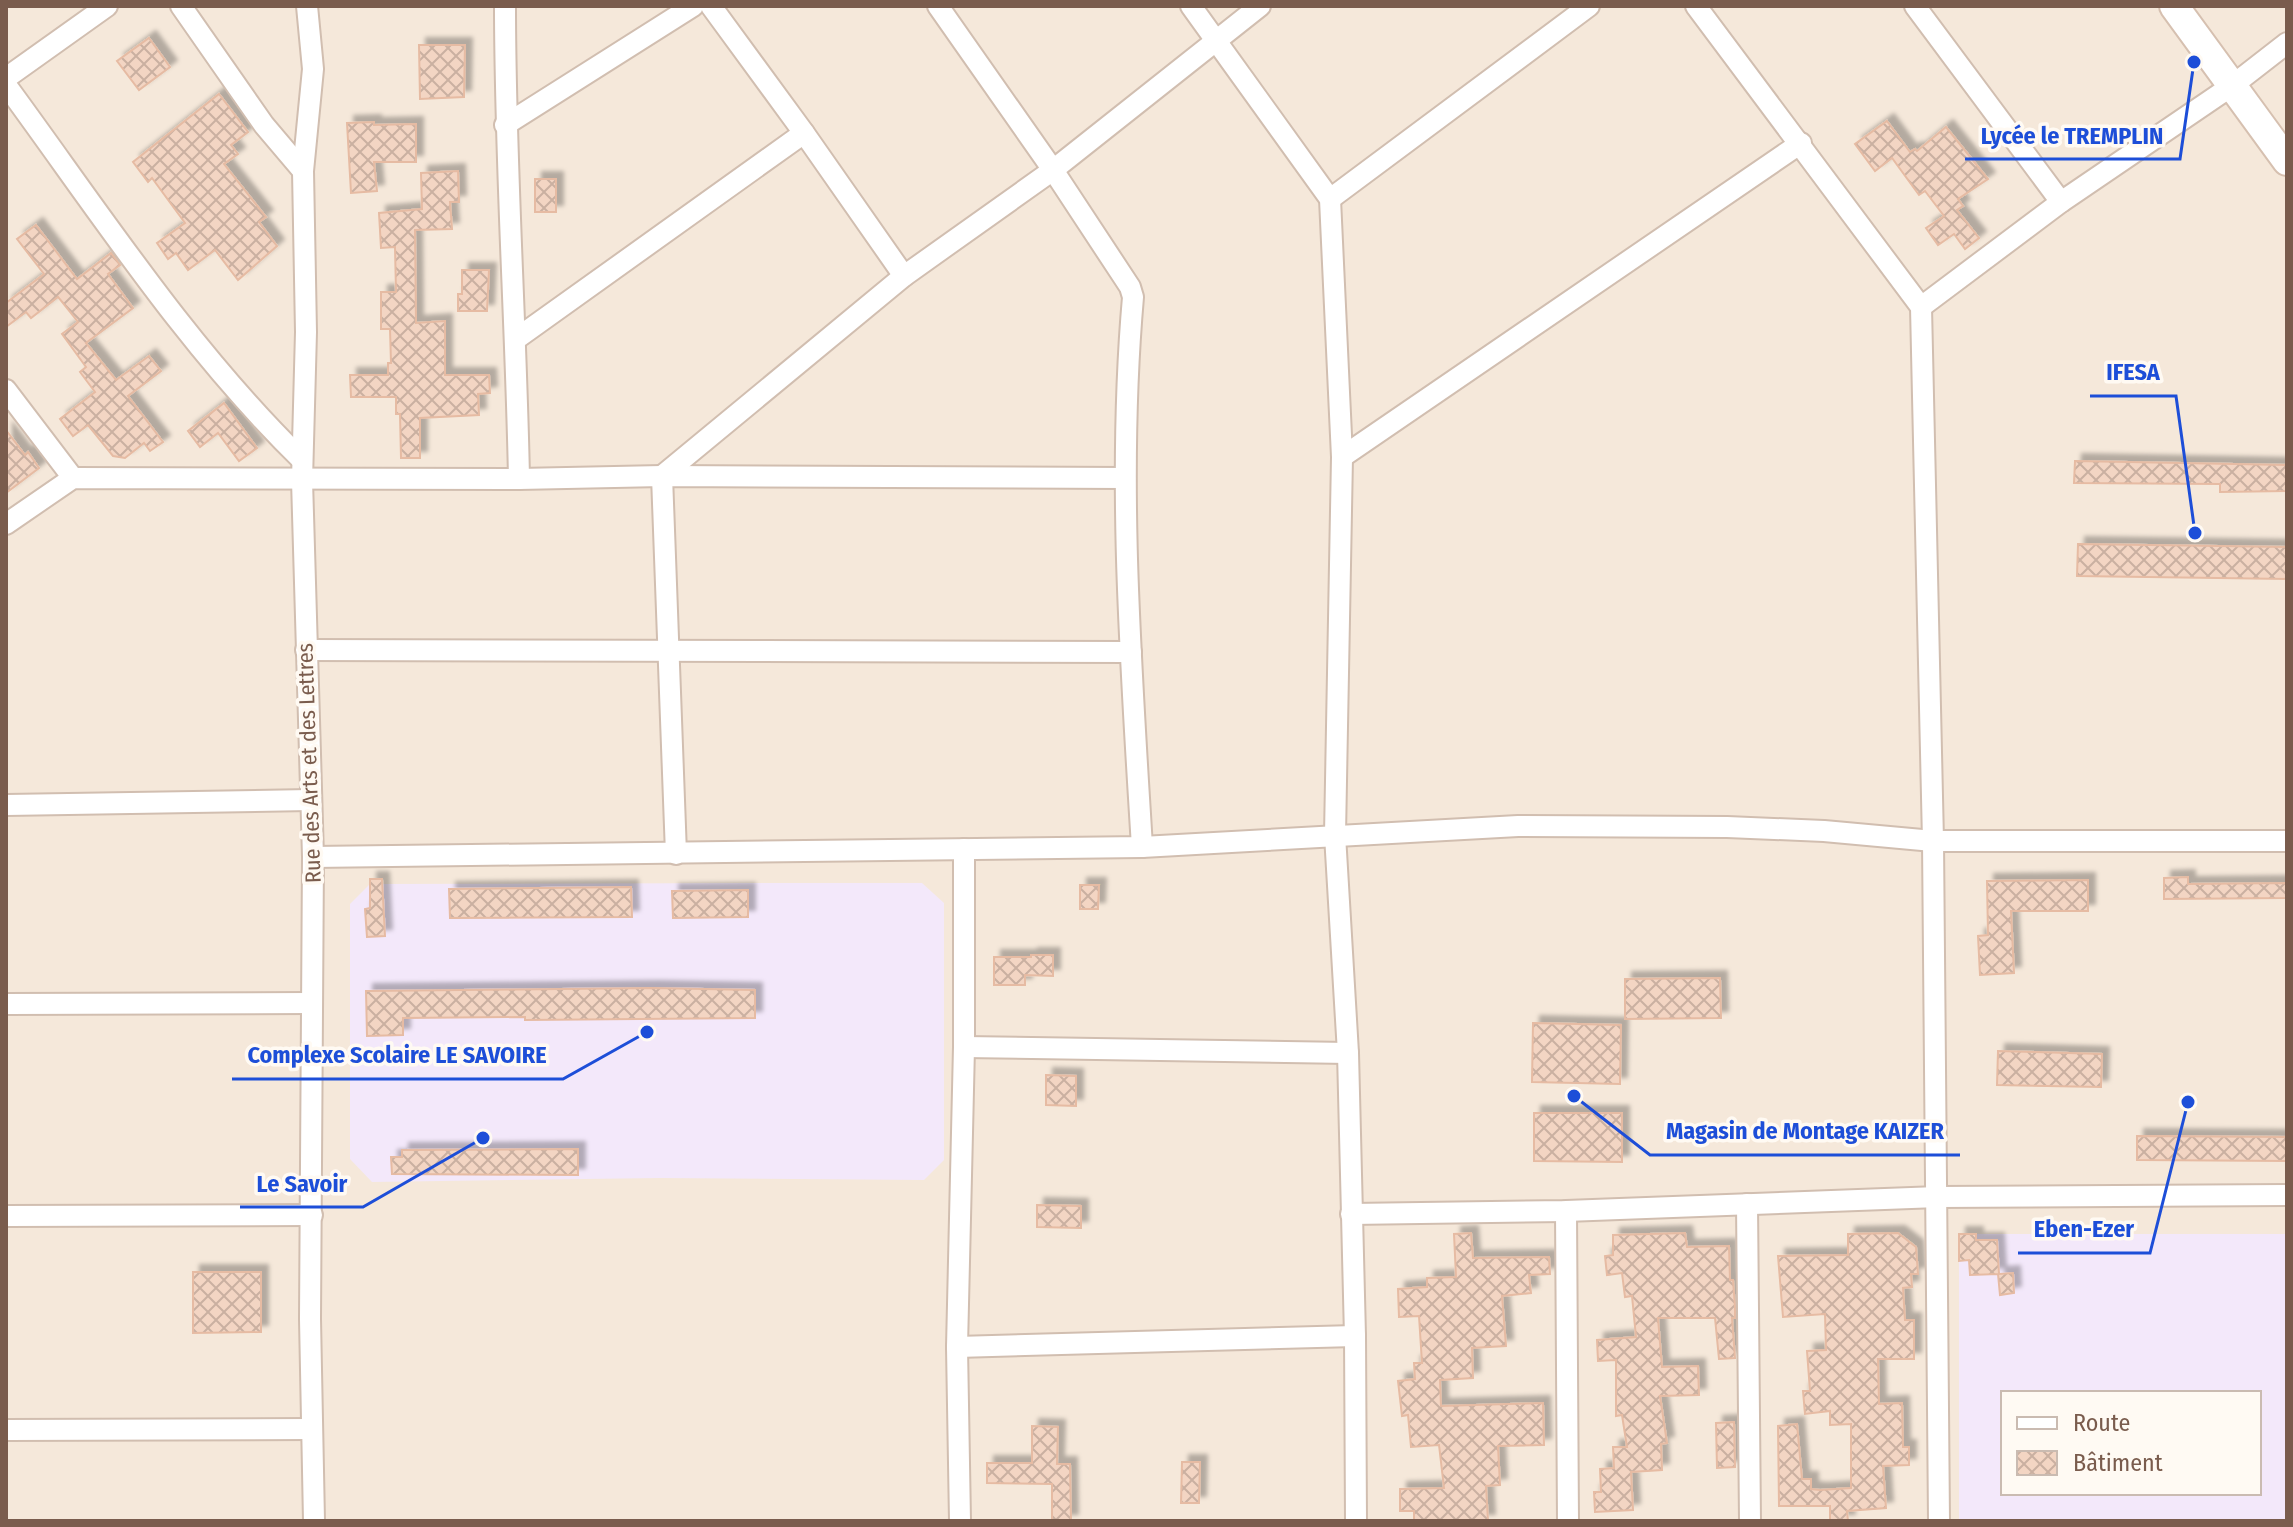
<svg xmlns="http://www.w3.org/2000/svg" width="2293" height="1527" font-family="'Fira Sans Condensed',sans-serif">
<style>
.residential{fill:#f5e8da;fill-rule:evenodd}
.education{fill:#f3e8fa;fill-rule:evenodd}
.building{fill:url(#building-cross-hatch);stroke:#e6bba3;stroke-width:2;filter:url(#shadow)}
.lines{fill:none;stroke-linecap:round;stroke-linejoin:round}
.street-casing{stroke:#d1beb0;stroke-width:24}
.secondary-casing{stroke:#d6c0b0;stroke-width:32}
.street{stroke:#fff;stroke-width:20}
.secondary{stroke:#fff;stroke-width:28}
.labels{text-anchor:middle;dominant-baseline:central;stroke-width:7;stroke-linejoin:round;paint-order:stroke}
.street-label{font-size:22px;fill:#7a5c4d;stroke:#fffaf3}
.leader{fill:none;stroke:#1d4ed8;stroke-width:3}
.callout-dot{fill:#1d4ed8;stroke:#fffaf3;stroke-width:3}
.callout-label{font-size:24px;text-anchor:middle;font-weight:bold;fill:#1d4ed8;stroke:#fffaf3;stroke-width:7;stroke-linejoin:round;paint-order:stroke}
</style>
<defs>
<pattern id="building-cross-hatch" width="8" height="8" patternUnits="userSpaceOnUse" patternTransform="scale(2)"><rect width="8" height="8" fill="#f3d5c3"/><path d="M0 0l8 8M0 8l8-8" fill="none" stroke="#cab0a1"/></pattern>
<filter id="shadow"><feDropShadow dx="7" dy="-7" stdDeviation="2" flood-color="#0004"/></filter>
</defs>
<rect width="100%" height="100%" fill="#fdf6ec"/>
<path class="residential" d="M6 6H2287V1521H6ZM2003 1393H2259V1493H2003Z"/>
<g class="education">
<path d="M775 883H922L944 903V1160L924 1180 660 1178 372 1182 350 1159V904L370 884Z"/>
<path d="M1959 1234H2287V1521H1959ZM2003 1393H2259V1493H2003Z"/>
</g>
<g class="building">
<path d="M149 38 170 67 139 90 117 61Z"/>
<path d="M419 45H465L464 97 420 99Z"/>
<path d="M219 94 248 132 231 145 238 154 224 164 266 217 259 222 277 246 238 280 215 250 188 270 176 253 168 259 157 243 185 223 152 178 148 182 133 162Z"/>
<path d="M1887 121 1910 152 1915 149 1917 151 1946 127 1988 179 1958 199 1963 206 1957 210 1979 238 1965 249 1954 234 1938 245 1926 228 1944 216 1925 191 1919 195 1892 158 1875 171 1855 144Z"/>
<path d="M374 122V125L416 124V162H374L377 191 351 193 347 123Z"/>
<path d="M458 171 459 202H450L452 229 415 230 416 323 445 321V375H489L490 393 478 394 479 415 420 418V458H401L400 414H396V397H351L350 375H388V363H391L390 329H381V292H396L395 247 381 248 379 213 422 209 421 173Z"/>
<rect x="535" y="179" width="21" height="33"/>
<path d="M36 225 77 279 111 253 120 265 108 274 133 308 86 343 116 380 149 356 161 371 128 396 163 442 150 451 144 443 125 458 113 456 88 425 73 436 60 419 95 392 80 372 86 367 62 334 78 322 58 297 31 318 26 312 6 327V303L44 274 17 239Z"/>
<path d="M462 270H489L487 311H458V294H462Z"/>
<path d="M224 403 257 448 239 461 218 433 200 447 188 431Z"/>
<path d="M6 430 25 455 28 452 39 468 6 493Z"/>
<path d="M2075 461 2287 465V491L2220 492V484L2074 483Z"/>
<path d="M2078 544 2287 547V579L2077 576Z"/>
<path d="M2188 877V884L2287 883V898L2164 899V878Z"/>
<path d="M370 879H382L385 936 367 937 365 909 370 908Z"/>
<path d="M2088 880V911H2011L2014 973 1980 975 1978 936 1988 935 1987 881Z"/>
<path d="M1080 885H1099L1098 909H1080Z"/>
<path d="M631 887 632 917 450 918 449 889Z"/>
<path d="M748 890V917L673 918 672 891Z"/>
<path d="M1031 955H1053V976L1025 975V985H994V957H1031Z"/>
<path d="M1720 978 1721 1018 1625 1019V979Z"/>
<path d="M652 988 755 990V1018L525 1020V1017L403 1018V1035L367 1036 366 991Z"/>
<path d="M1533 1023 1621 1025 1620 1084 1532 1082Z"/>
<path d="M1998 1051 2102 1054 2101 1087 1997 1085Z"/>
<path d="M1046 1075 1076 1076V1106L1046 1105Z"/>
<path d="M1534 1113H1622V1162L1534 1161Z"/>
<path d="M2137 1136 2287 1137V1161L2137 1160Z"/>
<path d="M578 1149V1175L392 1174 391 1157H402V1150Z"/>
<path d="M1037 1205 1081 1206V1228L1037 1227Z"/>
<path d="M1471 1233 1473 1258 1549 1257 1550 1274 1529 1275 1531 1293 1502 1296 1506 1346 1472 1348 1473 1378 1440 1380 1441 1406 1543 1403 1544 1445 1498 1446 1500 1485 1486 1486 1488 1521H1414V1511H1400V1489L1444 1488 1439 1445 1411 1447 1408 1415 1402 1416 1398 1381 1415 1379 1414 1363H1422L1419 1316 1399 1317 1398 1289 1427 1287V1278L1456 1277 1454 1234Z"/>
<path d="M1685 1233 1687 1247 1729 1246 1730 1280H1733L1735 1307V1318H1732L1735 1358 1719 1359 1715 1318H1658L1662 1367 1698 1366 1699 1395 1660 1396 1667 1443 1661 1444 1662 1470 1631 1472 1633 1510 1595 1512 1594 1492H1601L1600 1469 1614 1468 1613 1447H1627L1622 1415 1616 1416V1360L1598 1361 1597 1340 1636 1337 1632 1296 1625 1297 1622 1273 1607 1275 1605 1256 1613 1255V1235Z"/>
<path d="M1898 1233 1916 1247 1918 1274H1911L1912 1287 1903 1288 1905 1320H1914V1359H1878L1879 1404 1902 1403 1903 1447H1909V1465L1883 1466 1886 1508 1847 1511 1848 1521H1830V1506H1779L1778 1426 1797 1424 1802 1479H1811V1489L1820 1490 1851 1488V1424L1830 1425V1411L1805 1414 1803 1391H1810L1807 1351 1826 1350 1825 1314 1783 1317 1778 1256 1848 1255V1234Z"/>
<path d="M1959 1234H1976V1240H1997L1999 1274 2013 1273 2014 1293 2000 1295 1998 1274 1970 1275 1969 1260 1959 1261Z"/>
<path d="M193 1272H261V1332L193 1333Z"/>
<path d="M1734 1422 1735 1467 1717 1468 1716 1423Z"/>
<path d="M1032 1426 1058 1427 1057 1464H1070L1071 1521H1052V1484L987 1483V1463H1032Z"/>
<path d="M1182 1462H1200L1199 1503H1181Z"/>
</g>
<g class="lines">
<g class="street-casing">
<g id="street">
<path d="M181 6 264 125 303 171"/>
<path d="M307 6 313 69 303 171 306 332 302 480 313 857 310 1319 314 1521"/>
<path d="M505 6C505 164 516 321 519 479"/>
<path d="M711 6 804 133 904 276"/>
<path d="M938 6 1053 170 1130 287 1133 297C1117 480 1131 664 1142 847"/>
<path d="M1191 6 1330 199 1342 457 1335 835 1348 1053 1355 1336 1356 1521"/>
<path d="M1696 6 1921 307 1933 841 1939 1521"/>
<path d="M1915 6 2061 202"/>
<path d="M6 78 107 6"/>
<path d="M6 85C100 213 188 349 302 460"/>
<path d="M505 125 693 6"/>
<path d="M1330 199 1589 6"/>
<path d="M1921 307 2061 202 2233 85 2287 43"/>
<path d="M516 339 804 133"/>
<path d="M6 390 73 478"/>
<path d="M1342 457 1801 143"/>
<path d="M6 524 73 478 519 479 662 476 1125 478"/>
<path d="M306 650 1131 652"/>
<path d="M6 805 310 800"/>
<path d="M676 854 662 476 904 276 1053 170 1260 6"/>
<path d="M313 857 1142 847 1518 826 1727 827 1824 831 1933 841H2287"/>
<path d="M6 1004 312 1003"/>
<path d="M964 1047 1348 1053"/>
<path d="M1747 1204 1750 1521"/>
<path d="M1566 1211 1568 1521"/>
<path d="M1351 1214 1566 1211 1938 1197 2287 1195"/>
<path d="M6 1216 312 1215"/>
<path d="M957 1347 1355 1336"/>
<path d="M6 1430 311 1429"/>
<path d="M960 1521 957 1347 964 1047V849"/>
</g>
</g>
<g class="secondary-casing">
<path id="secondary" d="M2174 6 2287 161"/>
</g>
<use href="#street" class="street"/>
<use href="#secondary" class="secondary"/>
</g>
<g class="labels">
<g class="street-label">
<text transform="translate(309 763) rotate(-92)">Rue des Arts et des Lettres</text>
</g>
</g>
<path class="leader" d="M2194 62L2180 159H1965M2195 533L2176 396H2090M647 1032L563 1079H232M1574 1096L1650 1155H1960M483 1138L363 1207H240M2188 1102L2150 1253H2018"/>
<g class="callout-dot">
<circle cx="2194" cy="62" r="8"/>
<circle cx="2195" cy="533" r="8"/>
<circle cx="647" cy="1032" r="8"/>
<circle cx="1574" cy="1096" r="8"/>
<circle cx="483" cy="1138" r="8"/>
<circle cx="2188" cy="1102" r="8"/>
</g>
<g class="callout-label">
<text x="2072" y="144">Lycée le TREMPLIN</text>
<text x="2133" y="380">IFESA</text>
<text x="397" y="1063">Complexe Scolaire LE SAVOIRE</text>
<text x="1805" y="1139">Magasin de Montage KAIZER</text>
<text x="302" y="1192">Le Savoir</text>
<text x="2084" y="1237">Eben-Ezer</text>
</g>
<rect width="2293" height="1527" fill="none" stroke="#7a5c4d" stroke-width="16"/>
<rect x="2001" y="1391" width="260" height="104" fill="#fffaf3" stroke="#cabbb1" stroke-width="2"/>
<rect x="2017" y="1417" width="40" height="12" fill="#ffffff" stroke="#cabbb1" stroke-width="2"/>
<text x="2073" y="1431" font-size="24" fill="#7a5c4d">Route</text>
<rect x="2017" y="1451" width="40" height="24" fill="url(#building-cross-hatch)" stroke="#cabbb1" stroke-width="2"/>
<text x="2073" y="1471" font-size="24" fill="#7a5c4d">Bâtiment</text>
</svg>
